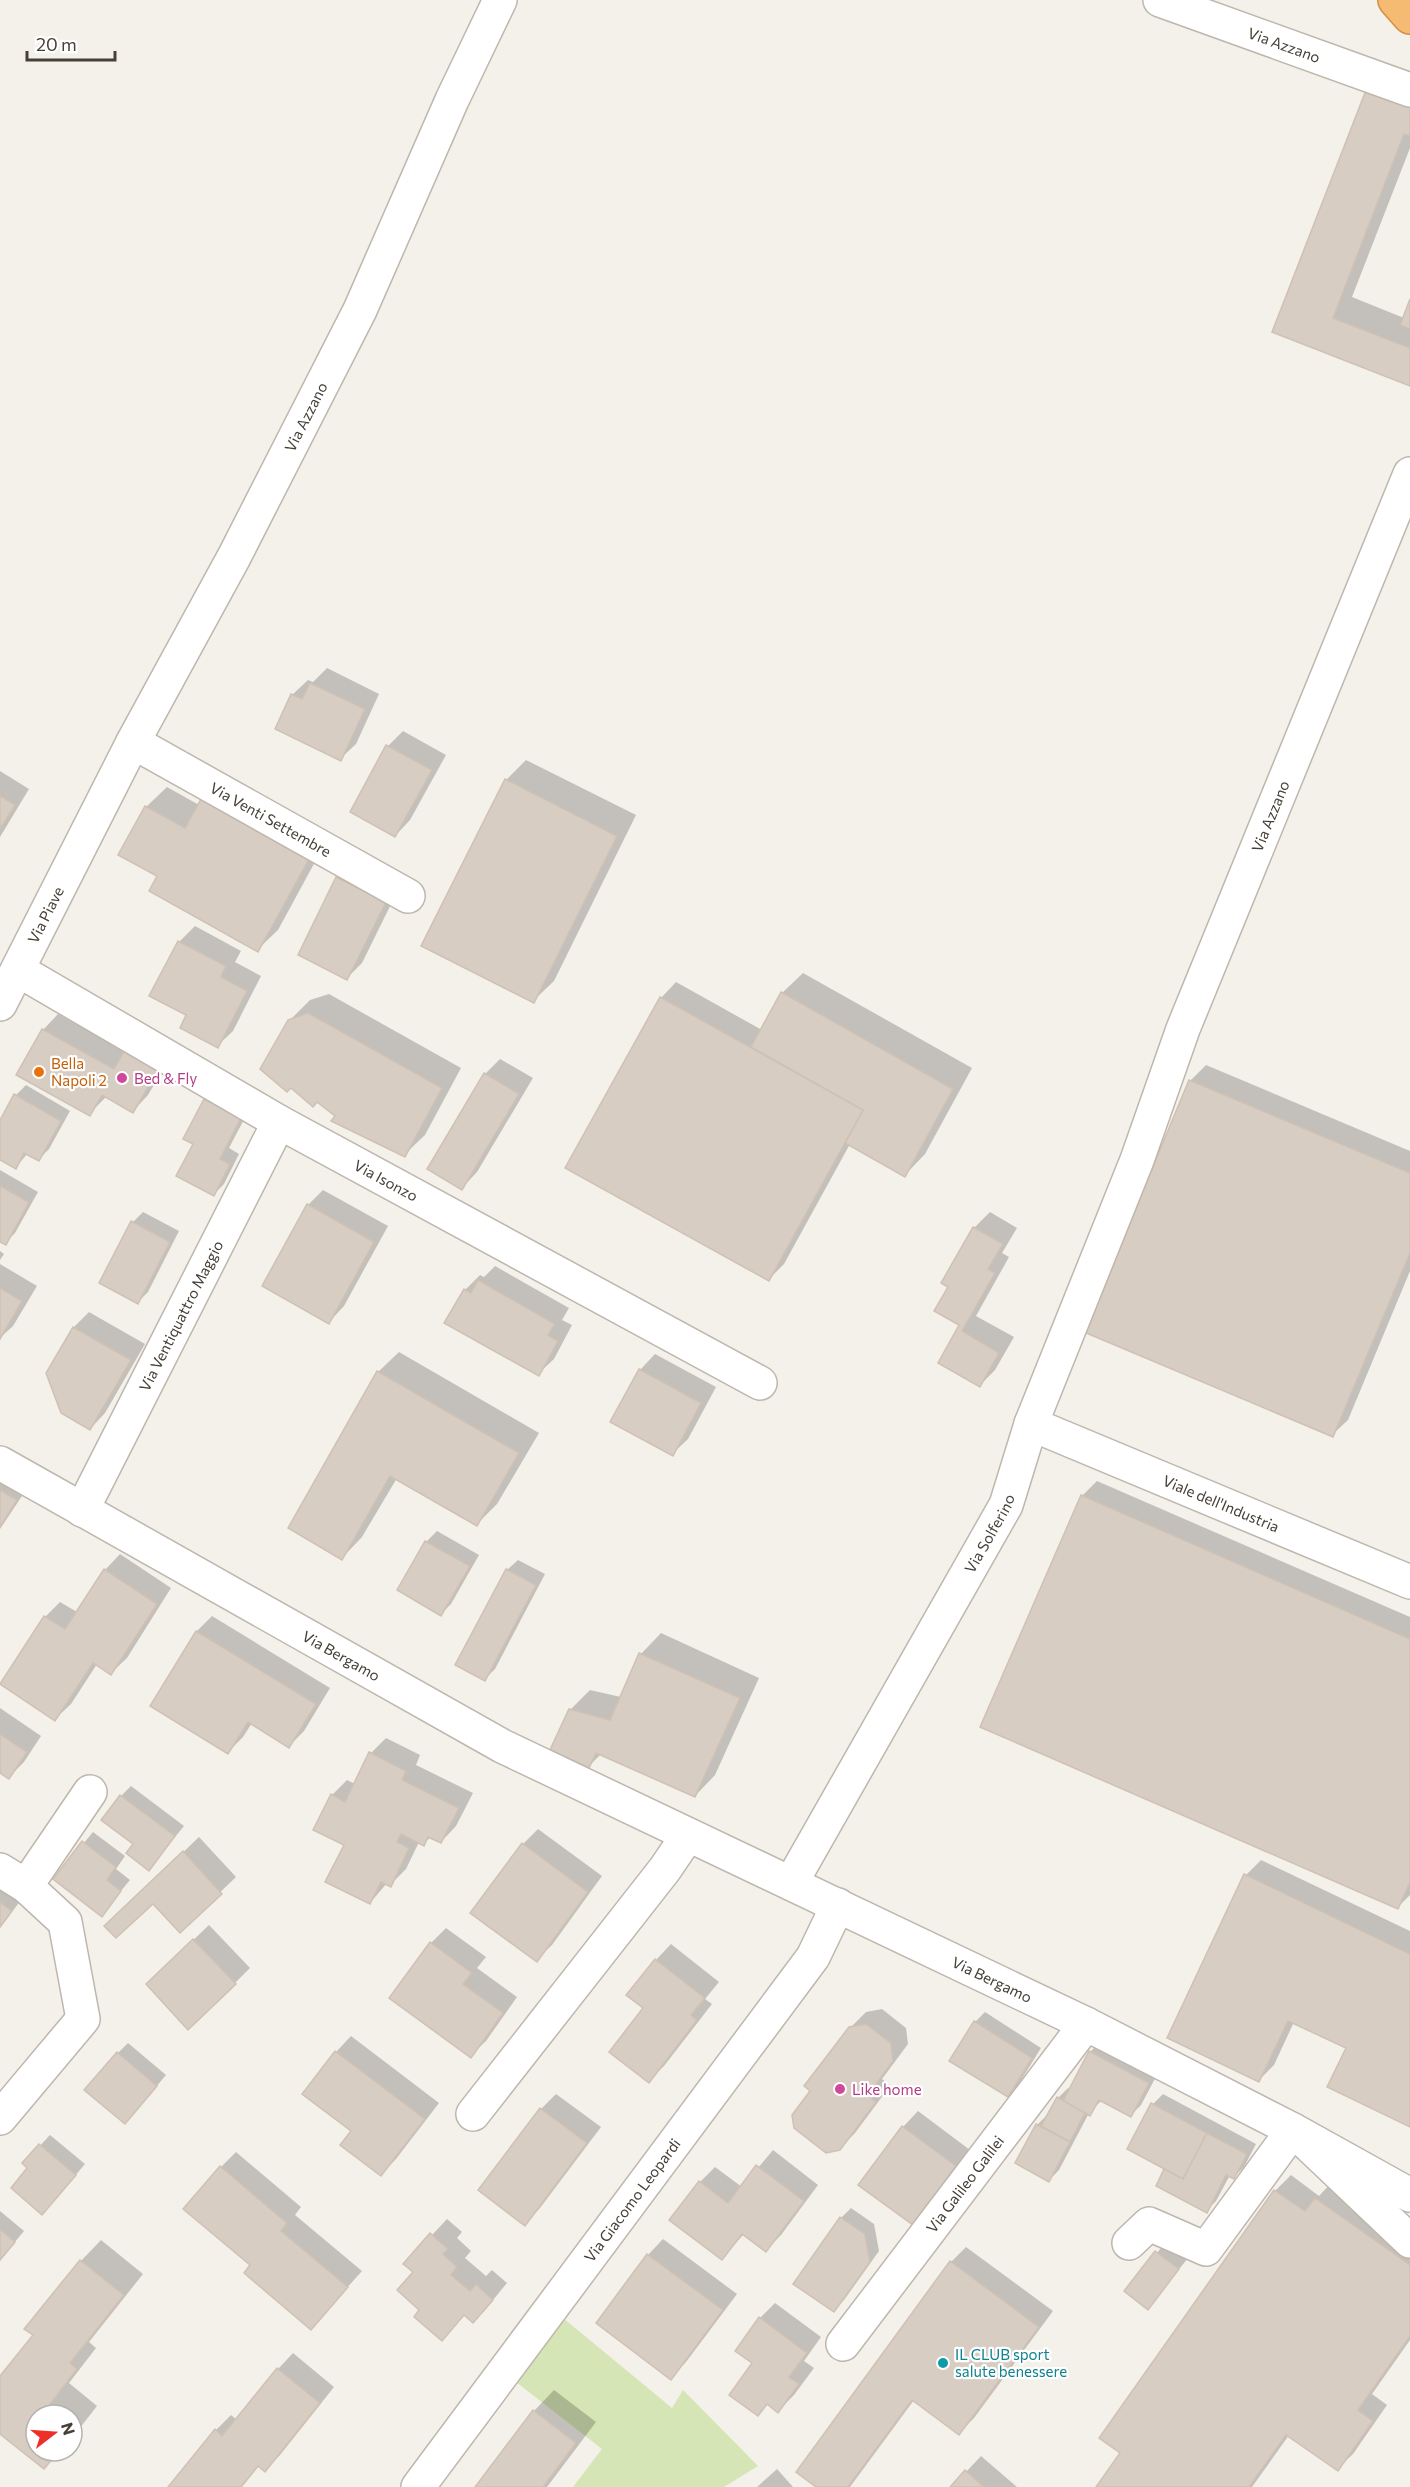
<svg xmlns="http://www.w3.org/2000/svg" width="1410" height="2487" font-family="Commissioner,sans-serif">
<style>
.green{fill:#d5e5b5}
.shadow{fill:#0003}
.building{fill:#d8cdc3;stroke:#cfc1b3;stroke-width:1.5}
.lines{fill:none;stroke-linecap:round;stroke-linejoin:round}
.minor-casing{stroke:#bfb6ad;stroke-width:36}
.tertiary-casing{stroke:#bfb6ad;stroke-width:36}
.motorway-casing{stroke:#d58f43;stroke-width:36}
.minor{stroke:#fff;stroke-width:33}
.tertiary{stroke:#fff;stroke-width:33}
.motorway{stroke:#f5bb73;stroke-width:33}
.food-dot{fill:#e8710a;stroke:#fff;stroke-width:2}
.hotel-dot{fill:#d1479c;stroke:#fff;stroke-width:2}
.culture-dot{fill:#0f9aa8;stroke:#fff;stroke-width:2}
.labels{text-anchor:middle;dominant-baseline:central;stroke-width:4.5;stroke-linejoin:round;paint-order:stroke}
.street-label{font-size:15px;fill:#474038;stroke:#fff}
.food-label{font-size:15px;fill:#c56008;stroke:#fff;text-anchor:start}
.hotel-label{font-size:15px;fill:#b23c85;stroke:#fff;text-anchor:start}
.culture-label{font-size:15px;fill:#0d838f;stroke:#fff;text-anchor:start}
</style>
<rect width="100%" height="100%" fill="#f4f0ea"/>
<path class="green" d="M563 2318 672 2408 683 2390 758 2466 724 2487H573L602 2449 516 2382Z"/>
<g class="shadow">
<path d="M1410 73V148L1352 297 1404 318 1410 303V385L1274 331Z"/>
<path d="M327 668 379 694 356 744 340 759 292 695 308 680 313 682Z"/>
<path d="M403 731 446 755 410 820 395 836 388 746Z"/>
<path d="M526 760 636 815 554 981 533 1001 506 780Z"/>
<path d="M0 771 29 789 0 837Z"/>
<path d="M222 779 328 838 278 930 257 950 159 876 146 807 167 787 199 805Z"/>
<path d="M353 863 400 886 362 963 347 978 337 878Z"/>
<path d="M195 926 241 951 235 962 261 976 233 1031 217 1046 188 1015 151 995 179 942Z"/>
<path d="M803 973 972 1068 925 1154 905 1175 850 1144 784 1264 769 1279 661 998 676 982 762 1030 782 993Z"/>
<path d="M329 994 461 1068 425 1135 404 1155 337 1116 289 1021 310 1000Z"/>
<path d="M58 1014 125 1052 140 1036 172 1054 148 1095 133 1111 107 1096 89 1114 43 1030Z"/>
<path d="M500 1059 533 1078 477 1172 462 1188 485 1074Z"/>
<path d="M1206 1065 1410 1151V1271L1348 1420 1332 1435 1086 1331 1191 1080Z"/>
<path d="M26 1085 70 1111 49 1149 39 1159 28 1153 16 1167 0 1158V1123L16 1095Z"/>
<path d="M216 1090 250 1108 229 1148 239 1154 224 1184 214 1194 195 1144 185 1139 206 1100Z"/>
<path d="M0 1170 38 1192 15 1233 5 1243 0 1240Z"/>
<path d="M323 1190 388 1226 344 1306 329 1322 308 1205Z"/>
<path d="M143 1212 179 1231 148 1292 138 1302 133 1222Z"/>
<path d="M990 1212 1017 1228 1002 1253 1009 1257 976 1316 1014 1337 995 1370 980 1385 940 1362 961 1324 950 1287 943 1283 974 1228Z"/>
<path d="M0 1251 4 1254 0 1260Z"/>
<path d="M0 1264 37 1286 13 1326 0 1338Z"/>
<path d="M495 1266 569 1308 562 1320 572 1325 554 1359 538 1374 465 1290 480 1275 484 1277Z"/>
<path d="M89 1312 145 1344 105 1413 90 1429 48 1373 74 1327Z"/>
<path d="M399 1352 539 1433 497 1504 477 1524 397 1478 362 1537 342 1558 378 1372Z"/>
<path d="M655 1354 716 1387 688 1439 672 1454 612 1421 640 1370Z"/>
<path d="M0 1473 26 1490 0 1529Z"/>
<path d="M1097 1481 1410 1617V1895L1398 1907 1082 1496Z"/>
<path d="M437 1531 479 1555 451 1604 441 1614 399 1590 427 1541Z"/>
<path d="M120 1554 171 1588 127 1658 111 1673 97 1664 71 1704 55 1719 45 1617 60 1602 77 1612 105 1570Z"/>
<path d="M518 1560 545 1574 495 1669 485 1679 507 1570Z"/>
<path d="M212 1616 330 1688 304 1731 289 1746 252 1723 243 1737 228 1752 152 1705 197 1631Z"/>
<path d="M661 1633 759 1678 715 1775 695 1796 602 1753 589 1766 570 1710 590 1690 621 1697 641 1654Z"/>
<path d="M0 1708 41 1736 24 1762 9 1777 0 1771Z"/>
<path d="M386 1738 420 1755 416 1765 473 1793 456 1826 441 1842 431 1837 423 1844 419 1842 406 1869 390 1885 387 1883 370 1903 346 1844 332 1795 347 1780 355 1784 371 1753Z"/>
<path d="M131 1786 184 1826 149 1869 135 1843 121 1796Z"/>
<path d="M538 1829 602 1876 552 1945 536 1960 523 1844Z"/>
<path d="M93 1832 125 1856 116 1869 130 1880 101 1915 55 1878Z"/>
<path d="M199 1837 236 1877 180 1931 153 1902 122 1911Z"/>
<path d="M1261 1860 1410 1931V2125L1348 2048 1294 2022 1274 2065 1259 2080 1246 1875Z"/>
<path d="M0 1884 21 1900 0 1928Z"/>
<path d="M209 1925 250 1968 235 1983 163 1969Z"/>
<path d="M446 1928 486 1957 477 1968 517 1997 486 2041 470 2056 431 1943Z"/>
<path d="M671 1944 719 1982 705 1999 712 2004 664 2066 648 2081 645 2008 628 1995 656 1960Z"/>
<path d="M882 2009 906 2028 908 2044 882 2079 890 2086 855 2133 839 2149 850 2028 866 2012Z"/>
<path d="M985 2012 1041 2048 1018 2085 1008 2095 975 2022Z"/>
<path d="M351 2036 439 2103 396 2159 381 2174 353 2131 304 2094 336 2052Z"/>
<path d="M1100 2042 1158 2073 1141 2105 1131 2115 1102 2100 1089 2113 1059 2170 1049 2180 1037 2125 1047 2115 1058 2098 1068 2088 1070 2090 1090 2052Z"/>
<path d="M128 2043 166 2075 135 2112 118 2053Z"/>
<path d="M556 2094 601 2127 540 2208 525 2224 541 2109Z"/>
<path d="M1163 2094 1256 2144 1244 2167 1234 2177 1230 2175 1216 2201 1206 2211 1158 2185 1166 2168 1153 2104Z"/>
<path d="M918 2111 970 2150 928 2208 913 2223 903 2127Z"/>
<path d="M50 2135 85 2164 52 2203 24 2163Z"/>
<path d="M773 2150 818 2185 781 2235 766 2250 744 2234 722 2258 672 2220 700 2182 715 2167 742 2187Z"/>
<path d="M236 2152 301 2207 295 2215 362 2271 311 2328 252 2265 221 2167Z"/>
<path d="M1291 2175 1319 2196 1331 2183 1410 2239V2340L1372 2394 1387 2405 1353 2454 1337 2469 1289 2435 1252 2487H1098L1122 2453 1101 2437 1275 2191Z"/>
<path d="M851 2208 874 2224 879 2251 844 2300 834 2310 841 2218Z"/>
<path d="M0 2211 24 2231 0 2260Z"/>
<path d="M447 2219 462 2232 457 2238 471 2251 465 2258 486 2276 492 2270 507 2283 488 2306 465 2314 441 2339 421 2310 415 2272 406 2263Z"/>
<path d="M663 2239 737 2294 686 2362 671 2378 598 2323 648 2255Z"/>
<path d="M101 2240 143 2274 89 2342 96 2348 69 2383 97 2406 72 2438V2415H36V2451H61L44 2467 0 2432V2378L35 2335 27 2329 81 2261Z"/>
<path d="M1166 2242 1188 2258 1148 2308 1126 2291Z"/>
<path d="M966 2247 1053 2311 974 2418 959 2433 914 2400 850 2487H819L951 2262Z"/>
<path d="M775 2303 821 2337 804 2361 814 2368 794 2395 778 2411 768 2403 758 2414 760 2318Z"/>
<path d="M293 2353 334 2387 280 2455 265 2470 259 2465 242 2487H170L216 2430 231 2415 237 2420 278 2369Z"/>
<path d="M554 2390 596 2422 547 2487H476L534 2411Z"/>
<path d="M981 2456 1017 2487H952Z"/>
<path d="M777 2469 793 2487H757Z"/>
</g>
<g class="building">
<path d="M1368 85 1410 101V136L1404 134 1333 318 1410 348V386L1272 332Z"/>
<path d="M1410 299V329L1400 325Z"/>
<path d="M310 683 365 709 341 761 275 729 291 694 302 699Z"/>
<path d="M386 745 432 770 395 837 350 812Z"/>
<path d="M505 779 617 836 534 1003 421 946Z"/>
<path d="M0 796 15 805 0 829Z"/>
<path d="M201 799 309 859 258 952 149 891 157 876 118 855 145 806 185 828Z"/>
<path d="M336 877 386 902 347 980 298 955Z"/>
<path d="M178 941 226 966 221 977 247 991 218 1048 180 1028 186 1015 149 996Z"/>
<path d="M781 992 953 1089 905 1177 845 1143 863 1110 751 1047Z"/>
<path d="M660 997 863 1110 769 1281 565 1168Z"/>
<path d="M308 1013 442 1088 405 1157 331 1121 335 1116 317 1102 313 1107 291 1088 287 1092 260 1069 288 1020Z"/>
<path d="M42 1029 114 1069 124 1051 158 1070 133 1113 102 1095 90 1116 16 1075Z"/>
<path d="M484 1073 519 1094 462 1190 427 1169Z"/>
<path d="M1189 1080 1410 1173V1253L1333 1437 1084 1332Z"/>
<path d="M14 1094 61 1121 39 1161 24 1153 16 1169 0 1160V1120Z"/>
<path d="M204 1099 241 1118 220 1159 230 1164 214 1196 176 1176 193 1144 183 1139Z"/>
<path d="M0 1186 29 1202 6 1245 0 1242Z"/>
<path d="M307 1204 374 1242 329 1324 262 1286Z"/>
<path d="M131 1221 170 1242 138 1304 99 1283Z"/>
<path d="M973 1227 1003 1244 988 1269 995 1273 962 1331 999 1353 980 1387 938 1363 959 1325 934 1311 948 1287 941 1283Z"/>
<path d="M478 1280 555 1324 548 1335 558 1341 539 1376 444 1323 464 1289 471 1293Z"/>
<path d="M0 1288 22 1301 0 1339Z"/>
<path d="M73 1327 131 1360 90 1430 61 1413 46 1373Z"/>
<path d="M639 1369 701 1403 673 1456 610 1422Z"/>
<path d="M377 1371 519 1453 477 1526 390 1476 342 1560 288 1528Z"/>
<path d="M0 1490 17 1500 0 1527Z"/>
<path d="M1081 1495 1410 1639V1882L1398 1909 980 1727Z"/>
<path d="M425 1541 470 1566 441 1616 397 1590Z"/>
<path d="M104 1569 157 1604 111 1675 93 1663 55 1721 0 1684 44 1616 65 1629Z"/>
<path d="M506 1569 536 1585 485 1681 455 1665Z"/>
<path d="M196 1631 316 1704 289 1748 248 1722 228 1754 150 1706Z"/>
<path d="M639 1653 740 1698 695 1797 596 1753 589 1768 550 1750 569 1709 610 1720Z"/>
<path d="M0 1734 27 1752 9 1779 0 1773Z"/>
<path d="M369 1752 406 1771 402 1780 459 1808 441 1843 428 1837 424 1846 401 1834 397 1842 409 1848 391 1887 381 1882 370 1904 325 1882 344 1845 313 1830 331 1794 345 1802Z"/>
<path d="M120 1795 175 1836 149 1871 126 1853 133 1844 101 1820Z"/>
<path d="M82 1841 116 1867 107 1880 121 1891 102 1917 53 1879Z"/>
<path d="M522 1843 588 1892 537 1962 470 1913Z"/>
<path d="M183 1851 222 1894 180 1933 153 1904 116 1938 104 1926Z"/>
<path d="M1244 1874 1410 1954V2127L1327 2087 1346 2048 1288 2021 1259 2082 1167 2038Z"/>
<path d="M0 1902 12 1911 0 1927Z"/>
<path d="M193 1939 236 1984 188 2030 146 1984Z"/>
<path d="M430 1942 472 1973 463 1984 503 2013 471 2058 389 1998Z"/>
<path d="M655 1959 705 1998 691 2015 697 2020 649 2083 609 2052 643 2008 626 1995Z"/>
<path d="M974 2021 1032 2058 1008 2097 949 2061Z"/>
<path d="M866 2024 891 2043 893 2061 868 2095 876 2102 840 2150 826 2153 794 2128 792 2115 810 2091 804 2086 849 2027Z"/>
<path d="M335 2051 425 2119 381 2176 340 2145 351 2131 302 2094Z"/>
<path d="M1089 2051 1149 2083 1131 2117 1099 2100 1090 2116 1063 2101Z"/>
<path d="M117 2052 157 2086 125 2124 84 2090Z"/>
<path d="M1057 2097 1085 2113 1070 2142 1041 2126Z"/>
<path d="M1151 2103 1207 2133 1183 2179 1127 2149Z"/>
<path d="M540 2108 587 2143 525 2226 478 2190Z"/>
<path d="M1036 2124 1070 2142 1049 2182 1015 2163Z"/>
<path d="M902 2126 956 2166 913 2225 858 2185Z"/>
<path d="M1207 2133 1247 2154 1234 2179 1226 2175 1207 2213 1156 2186 1164 2169 1183 2179Z"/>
<path d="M39 2144 76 2175 42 2215 11 2188 27 2168 22 2163Z"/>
<path d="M756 2165 804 2201 766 2252 742 2234 722 2260 669 2220 699 2181 728 2203Z"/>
<path d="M220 2166 287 2223 281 2231 348 2287 311 2330 244 2273 250 2265 183 2209Z"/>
<path d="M1274 2190 1305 2211 1315 2198 1410 2265V2336L1358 2410 1373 2421 1338 2471 1286 2435 1249 2487H1096L1120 2453 1099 2438Z"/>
<path d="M840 2217 865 2234 870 2262 834 2312 793 2284Z"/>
<path d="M0 2229 15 2242 0 2260Z"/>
<path d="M430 2233 448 2249 443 2254 457 2267 451 2275 470 2291 476 2284 493 2300 473 2323 464 2315 442 2341 414 2317 419 2310 397 2290 413 2272 403 2264Z"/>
<path d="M1155 2251 1179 2269 1148 2310 1124 2291Z"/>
<path d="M647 2254 723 2310 671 2380 596 2323Z"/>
<path d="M80 2260 124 2295 70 2363 77 2369 50 2404 64 2415H36V2451H59L44 2469 0 2434V2376L33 2335 24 2329Z"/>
<path d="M950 2261 1039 2327 959 2435 912 2400 848 2487H816L796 2472Z"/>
<path d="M759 2317 807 2353 789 2377 799 2384 778 2413 767 2404 758 2416 729 2395 752 2363 735 2351Z"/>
<path d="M277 2368 320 2403 265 2472 258 2466 241 2487H168L215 2429 222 2436Z"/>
<path d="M533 2410 576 2443 543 2487H475Z"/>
<path d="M965 2470 984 2487H950Z"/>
</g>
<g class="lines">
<g class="minor-casing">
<g id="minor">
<path id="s1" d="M1160 0 1410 90"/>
<path id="s2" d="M133 742 408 896"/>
<path id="s3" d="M18 970 279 1122 760 1383"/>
<path id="s4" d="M1031 1424 1410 1582"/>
<path id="s5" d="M82 1510 279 1122"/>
<path d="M0 1870 26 1886 65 1922 83 2019 0 2118"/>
<path id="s6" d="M791 1883 1006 1505 1031 1424 1137 1160 1183 1029 1410 474"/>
<path d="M26 1886 90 1792"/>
<path d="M473 2114 665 1869 688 1835"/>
<path d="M1129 2243 1149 2224 1206 2249 1293 2130 1410 2241"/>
<path id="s7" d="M843 2344 1086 2024"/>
</g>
</g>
<g class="tertiary-casing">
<g id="tertiary">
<path id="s8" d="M0 1004 133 742 234 557 360 310 452 100 500 0"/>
<path id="s9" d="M0 1463 502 1746 1086 2024 1293 2130 1410 2195"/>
<path id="s10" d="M418 2487 813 1957 838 1905"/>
</g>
</g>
<g class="motorway-casing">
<path id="motorway" d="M1395 0 1410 17"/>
</g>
<use href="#minor" class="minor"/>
<use href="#tertiary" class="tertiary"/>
<use href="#motorway" class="motorway"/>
</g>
<circle class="food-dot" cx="39" cy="1072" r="6"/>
<g class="hotel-dot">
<circle cx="122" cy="1078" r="6"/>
<circle cx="840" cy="2089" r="6"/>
</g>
<circle class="culture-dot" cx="943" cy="2363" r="6"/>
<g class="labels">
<g class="street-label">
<text stroke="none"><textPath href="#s1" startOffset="132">Via Azzano</textPath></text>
<text stroke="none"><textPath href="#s8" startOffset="662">Via Azzano</textPath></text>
<text stroke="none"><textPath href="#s6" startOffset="1173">Via Azzano</textPath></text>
<text stroke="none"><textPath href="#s2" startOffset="158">Via Venti Settembre</textPath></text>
<text stroke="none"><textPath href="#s8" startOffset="100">Via Piave</textPath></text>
<text stroke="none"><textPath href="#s3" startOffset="424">Via Isonzo</textPath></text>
<text stroke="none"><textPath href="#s5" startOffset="218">Via Ventiquattro Maggio</textPath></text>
<text stroke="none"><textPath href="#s4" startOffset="206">Viale dell'Industria</textPath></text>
<text stroke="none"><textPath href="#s6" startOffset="402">Via Solferino</textPath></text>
<text stroke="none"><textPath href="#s9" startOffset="392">Via Bergamo</textPath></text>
<text stroke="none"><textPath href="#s9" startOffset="1119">Via Bergamo</textPath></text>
<text stroke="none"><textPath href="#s7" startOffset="201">Via Galileo Galilei</textPath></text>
<text stroke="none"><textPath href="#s10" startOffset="358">Via Giacomo Leopardi</textPath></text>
</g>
<g class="food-label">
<text x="51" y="1063">Bella<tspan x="51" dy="17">Napoli 2</tspan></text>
</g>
<g class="hotel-label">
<text x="134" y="1078">Bed &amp; Fly</text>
<text x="852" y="2089">Like home</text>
</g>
<g class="culture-label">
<text x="955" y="2354">IL CLUB sport<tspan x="955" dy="17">salute benessere</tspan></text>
</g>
</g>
<g transform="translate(54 2433) rotate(73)"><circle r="28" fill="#ffffff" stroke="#b5b3af" stroke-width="1.5"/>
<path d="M0-4.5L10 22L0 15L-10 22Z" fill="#ed2f28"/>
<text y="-9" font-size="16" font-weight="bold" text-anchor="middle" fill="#474038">N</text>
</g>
<path d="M27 51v9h88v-9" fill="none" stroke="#474038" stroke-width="3"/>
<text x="36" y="51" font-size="18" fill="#474038" stroke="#ffffff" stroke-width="4.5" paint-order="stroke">20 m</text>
</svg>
